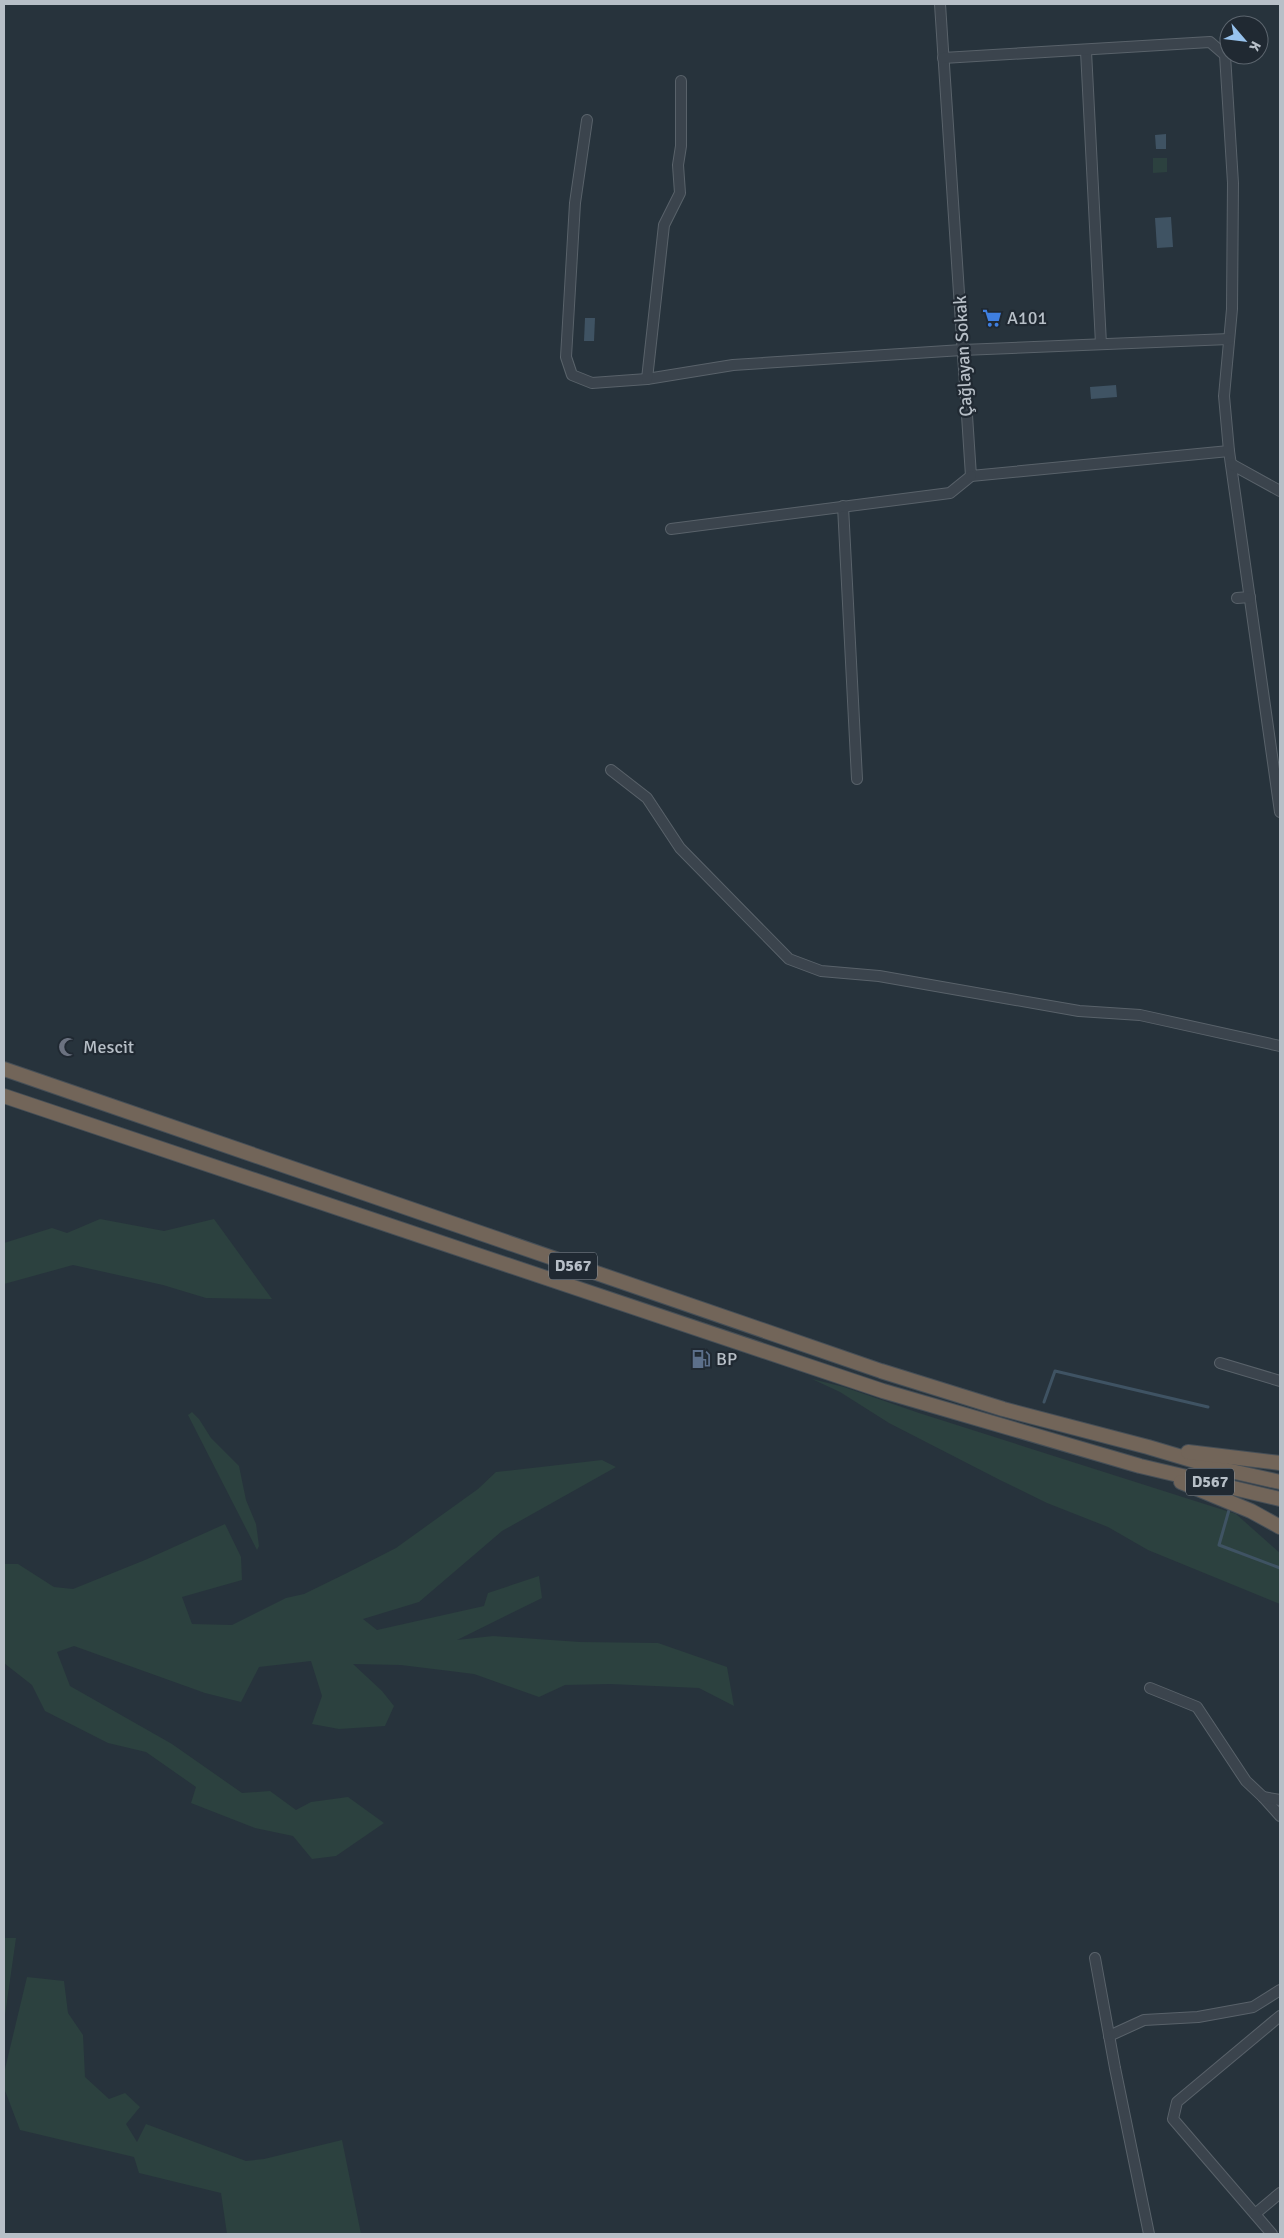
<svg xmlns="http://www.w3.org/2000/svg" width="1284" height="2238" font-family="Signika,sans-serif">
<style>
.green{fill:#2c413f}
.water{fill:#3f5363}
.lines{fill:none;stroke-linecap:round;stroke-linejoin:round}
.stream{stroke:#3f5363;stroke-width:3}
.minor-casing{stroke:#59626a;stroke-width:12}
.highway-casing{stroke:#464f57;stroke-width:16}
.minor{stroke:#3b444d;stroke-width:10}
.highway{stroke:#726559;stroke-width:14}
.labels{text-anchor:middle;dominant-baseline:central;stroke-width:4.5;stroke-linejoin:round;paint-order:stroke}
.shield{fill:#202932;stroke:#8a929a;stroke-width:1}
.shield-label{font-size:16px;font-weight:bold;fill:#b7bfc7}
.poi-label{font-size:18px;fill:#b7bfc7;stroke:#202932;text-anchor:start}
.street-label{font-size:18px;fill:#b7bfc7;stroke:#202932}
</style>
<rect width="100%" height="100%" fill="#27333c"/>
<g class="green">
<path d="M1153 158H1167V172L1153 173Z"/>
<path d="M100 1219 164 1231 214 1219 272 1299 206 1298 163 1285 73 1265 4 1284V1243L52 1228 67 1233Z"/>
<path d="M812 1379 844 1387 919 1413 1236 1514 1280 1553V1604L1148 1550 1108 1527 1047 1503 1000 1480 889 1423 840 1392Z"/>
<path d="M192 1412 199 1419 211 1438 239 1466 246 1500 256 1524 259 1546 257 1550 188 1415Z"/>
<path d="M602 1460 616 1467 502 1531 419 1602 363 1619 377 1630 484 1606 488 1593 539 1576 542 1598 457 1640 493 1636 580 1642 658 1643 727 1667 734 1706 699 1688 610 1684 565 1685 539 1697 474 1674 401 1665 353 1664 382 1691 394 1706 385 1726 339 1729 312 1724 322 1696 311 1661 259 1667 241 1702 205 1693 74 1646 57 1652 70 1686 172 1744 242 1793 270 1791 296 1810 311 1802 348 1797 384 1823 336 1856 312 1859 293 1836 255 1828 191 1803 196 1787 146 1752 108 1743 45 1711 32 1685 4 1663V1564H18L54 1587 73 1589 145 1560 225 1524 241 1557 242 1580 182 1597 192 1624 232 1625 286 1598 304 1594 347 1573 396 1548 478 1489 496 1472Z"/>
<path d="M4 1938H16L4 2022Z"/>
<path d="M27 1977 64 1981 68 2013 83 2035 85 2077 109 2099 125 2093 140 2107 126 2124 137 2142 146 2124 246 2161 264 2159 342 2140 361 2234H227L221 2193 139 2173 134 2157 20 2130 4 2088V2073Z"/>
</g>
<g class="water">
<path d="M1166 134V149H1156L1155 135Z"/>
<path d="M1171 217 1173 247 1157 248 1155 218Z"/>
<path d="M585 318H595L594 341H584Z"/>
<path d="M1116 385 1117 397 1091 399 1090 387Z"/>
</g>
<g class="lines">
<g class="stream">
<path d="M1044 1402 1055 1371 1208 1407"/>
<path d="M1229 1510 1219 1545 1280 1568"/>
</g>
<g class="minor-casing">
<g id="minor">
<path d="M940 4 971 476 1229 451"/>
<path d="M1086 51 1101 344"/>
<path d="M943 58 1210 42 1225 55 1233 183 1232 309 1224 396 1229 451 1280 812"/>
<path d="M587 120 575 203 566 357 572 375 592 383 647 379 733 365 962 350 1229 339"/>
<path d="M647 379 664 225 680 193 678 165 681 146V81"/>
<path d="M1231 464 1280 491"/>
<path d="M843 506 857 779"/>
<path d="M671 529 950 493 971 476"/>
<path d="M1237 598 1250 597"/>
<path d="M611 770 647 798 680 848 789 959 821 971 879 976 1079 1011 1140 1015 1280 1046"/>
<path d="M1220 1363 1280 1381"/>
<path d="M1150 1688 1197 1707 1246 1781 1263 1797 1280 1816"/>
<path d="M1263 1797 1280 1800"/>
<path d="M1095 1958 1115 2068 1149 2234"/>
<path d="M1109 2036 1144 2020 1198 2017 1253 2007 1280 1990"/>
<path d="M1255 2214 1280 2193"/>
<path d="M1272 2234 1173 2119 1177 2102 1280 2016"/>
</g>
</g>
<g class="highway-casing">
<g id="highway">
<path d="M4 1069 881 1371 1003 1409 1148 1447 1222 1469 1280 1482"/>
<path d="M4 1096 883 1391 1140 1466 1280 1499"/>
<path d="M1188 1452 1280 1463"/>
<path d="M1181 1482 1251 1511 1280 1527"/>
</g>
</g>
<use href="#minor" class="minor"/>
<use href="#highway" class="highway"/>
</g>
<defs>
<g id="supermarket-bare" transform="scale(1.5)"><path d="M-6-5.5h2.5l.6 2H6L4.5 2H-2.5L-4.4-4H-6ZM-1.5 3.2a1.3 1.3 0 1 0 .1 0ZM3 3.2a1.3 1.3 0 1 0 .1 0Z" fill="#3f7fe0" stroke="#202932" stroke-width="2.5" paint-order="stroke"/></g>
<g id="mosque-bare" transform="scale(1.5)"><path d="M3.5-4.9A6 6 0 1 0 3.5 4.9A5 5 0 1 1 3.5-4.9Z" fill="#6b7280" stroke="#202932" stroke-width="2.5" paint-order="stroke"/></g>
<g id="fuel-bare" transform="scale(1.5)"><path d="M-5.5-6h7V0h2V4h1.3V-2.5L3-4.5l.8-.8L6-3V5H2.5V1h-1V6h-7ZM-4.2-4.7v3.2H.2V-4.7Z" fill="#5c6f8a" stroke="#202932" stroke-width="2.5" paint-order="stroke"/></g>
</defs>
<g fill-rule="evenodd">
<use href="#supermarket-bare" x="992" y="318"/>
<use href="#mosque-bare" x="68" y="1047"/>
<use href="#fuel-bare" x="701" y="1359"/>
</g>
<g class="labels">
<g class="shield">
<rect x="549" y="1252.5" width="48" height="27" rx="4"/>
<rect x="1186" y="1468.5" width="48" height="27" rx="4"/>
</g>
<g class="shield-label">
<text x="573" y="1266">D567</text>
<text x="1210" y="1482">D567</text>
</g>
<g class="poi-label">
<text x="1007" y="318">A101</text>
<text x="83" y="1047">Mescit</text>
<text x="716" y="1359">BP</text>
</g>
<g class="street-label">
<text transform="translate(963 356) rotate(-93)">Çağlayan Sokak</text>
</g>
</g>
<rect width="1284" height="2238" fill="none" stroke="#b7bfc7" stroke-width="10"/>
<g transform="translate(1244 40) rotate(118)"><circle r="24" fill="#202932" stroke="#5c656e"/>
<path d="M0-4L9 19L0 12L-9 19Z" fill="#97c2ed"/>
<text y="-8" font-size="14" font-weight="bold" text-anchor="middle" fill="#b7bfc7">K</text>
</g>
</svg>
